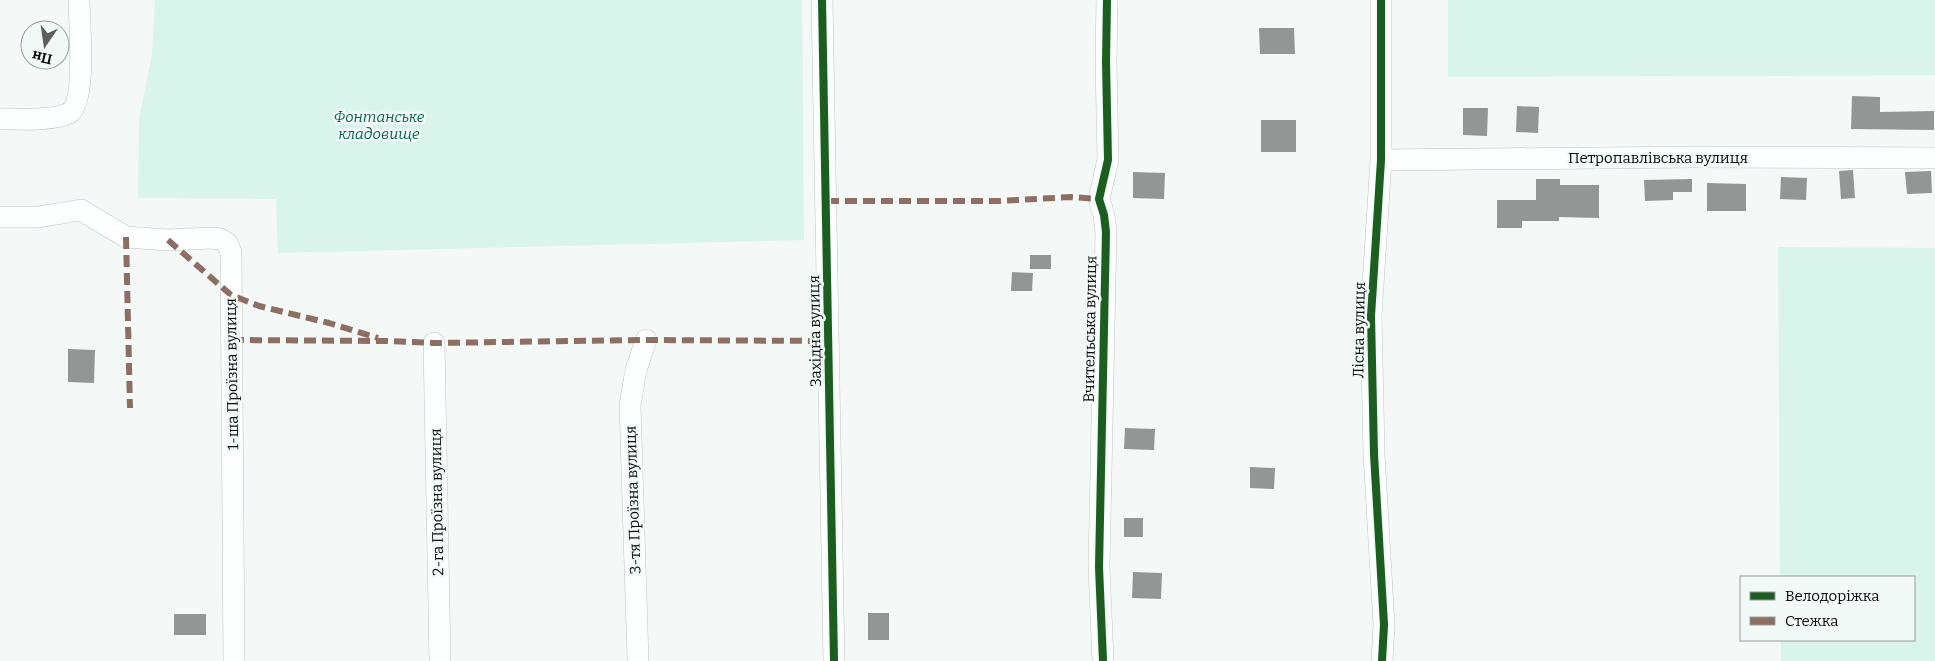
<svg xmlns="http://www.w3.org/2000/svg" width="1935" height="661" font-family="Bitter,serif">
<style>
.green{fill:#d9f4eb}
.building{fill:#939695}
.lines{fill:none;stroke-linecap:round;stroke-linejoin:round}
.minor-casing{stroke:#c1c4c2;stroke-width:22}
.minor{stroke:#fdfefe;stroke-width:21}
.quiet{stroke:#8d6e63;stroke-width:6;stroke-dasharray:12 6;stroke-linecap:butt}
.cycleway-casing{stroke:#f2faf7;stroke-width:11}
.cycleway{stroke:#1b5e20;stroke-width:8}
.labels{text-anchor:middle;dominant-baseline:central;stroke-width:5;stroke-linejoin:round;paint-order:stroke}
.park-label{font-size:15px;font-style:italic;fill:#0a6553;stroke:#f2faf7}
.street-label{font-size:15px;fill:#090c0b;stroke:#f2faf7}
</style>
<rect width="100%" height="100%" fill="#f4f8f6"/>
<g class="green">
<path d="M155 0H802L804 240 278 253 276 199 138 198 139 120 152 54Z"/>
<path d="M1448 0H1935V75L1448 77Z"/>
<path d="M1778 247 1935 248V661H1781V640H1914V577H1780Z"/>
</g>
<g class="building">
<path d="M1259 28H1294L1295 54H1260Z"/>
<path d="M1852 96 1880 97V112L1934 111V130L1851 129Z"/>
<path d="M1517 106 1539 107 1538 133 1516 132Z"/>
<path d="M1463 108H1488L1487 136 1463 135Z"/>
<rect x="1261" y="120" width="35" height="32"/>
<path d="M1853 170 1855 198 1841 199 1839 171Z"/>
<path d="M1931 171 1932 193 1907 194 1905 172Z"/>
<path d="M1133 172 1165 173 1164 199 1133 198Z"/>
<path d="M1781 177 1807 178 1806 200 1780 199Z"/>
<path d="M1536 179H1560V185H1599V218L1559 217V221H1522V228H1497V200H1536Z"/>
<path d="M1692 179V192H1673V200L1645 201 1644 180Z"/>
<path d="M1707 183 1746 184V211H1707Z"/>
<rect x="1030" y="255" width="21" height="14"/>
<path d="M1012 272 1033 273 1032 291H1011Z"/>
<path d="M68 349 95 350 94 383 68 382Z"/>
<path d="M1125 428 1155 429 1154 450 1124 449Z"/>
<path d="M1250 467 1275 468 1274 489 1250 488Z"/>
<rect x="1124" y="518" width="19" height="19"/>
<path d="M1133 572 1162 573 1161 599 1132 598Z"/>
<rect x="868" y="613" width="21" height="27"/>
<rect x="174" y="614" width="32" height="21"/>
</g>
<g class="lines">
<g class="minor-casing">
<g id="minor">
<path d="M822 0 834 661"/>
<path d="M1381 0V160L1371 316 1374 454 1384 625 1382 661"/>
<path d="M0 119C17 119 55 121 69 113 87 102 79 21 79 0"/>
<path d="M1381 160 1695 157 1935 158"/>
<path d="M0 217H38L81 210 126 237 168 240 211 238 220 239 227 243 231 252 234 661"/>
<path d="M434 343 440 661"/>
<path d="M638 661 630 405 636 370 646 340"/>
<path d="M1103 661 1099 567 1106 232 1104 215 1099 199 1108 160 1106 62 1107 0"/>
</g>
</g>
<use href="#minor" class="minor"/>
<g class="quiet">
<path d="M827 201H1000L1071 197 1099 199"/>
<path d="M126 237 130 408"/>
<path d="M168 240 231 295 259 306 329 323 378 338"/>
<path d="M232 340 387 341 434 343 646 340 829 341"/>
</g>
<g class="cycleway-casing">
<g id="cycleway">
<path d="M822 0 834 661"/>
<path d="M1381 0V160L1371 316 1374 454 1384 625 1382 661"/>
<path d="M1103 661 1099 567 1106 232 1104 215 1099 199 1108 160 1106 62 1107 0"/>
</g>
</g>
<use href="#cycleway" class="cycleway"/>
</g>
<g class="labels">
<g class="park-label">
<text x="379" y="117">Фонтанське<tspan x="379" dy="17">кладовище</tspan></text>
</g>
<g class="street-label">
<text x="1658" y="158">Петропавлівська вулиця</text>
<text transform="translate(1090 329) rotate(-89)">Вчительська вулиця</text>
<text transform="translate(1359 330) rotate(-89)">Лісна вулиця</text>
<text transform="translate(815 331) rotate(-91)">Західна вулиця</text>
<text transform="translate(232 374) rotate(-91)">1-ша Проїзна вулиця</text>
<text transform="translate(633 500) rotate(-92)">3-тя Проїзна вулиця</text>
<text transform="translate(437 502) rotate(-91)">2-га Проїзна вулиця</text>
</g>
</g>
<rect x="1740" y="576" width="175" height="65" fill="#f2faf7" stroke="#959b99"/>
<rect x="1750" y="592" width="25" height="8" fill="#1b5e20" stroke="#959b99"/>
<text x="1785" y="601" font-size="15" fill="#090c0b">Велодоріжка</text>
<rect x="1750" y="617" width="25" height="8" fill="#8d6e63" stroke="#959b99"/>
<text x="1785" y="626" font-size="15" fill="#090c0b">Стежка</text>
<g transform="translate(45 45) rotate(193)"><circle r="24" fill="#f2faf7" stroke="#959b99"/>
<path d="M0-4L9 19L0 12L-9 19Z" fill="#5b5f5d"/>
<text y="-8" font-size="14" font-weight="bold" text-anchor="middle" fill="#090c0b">Пн</text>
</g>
</svg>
